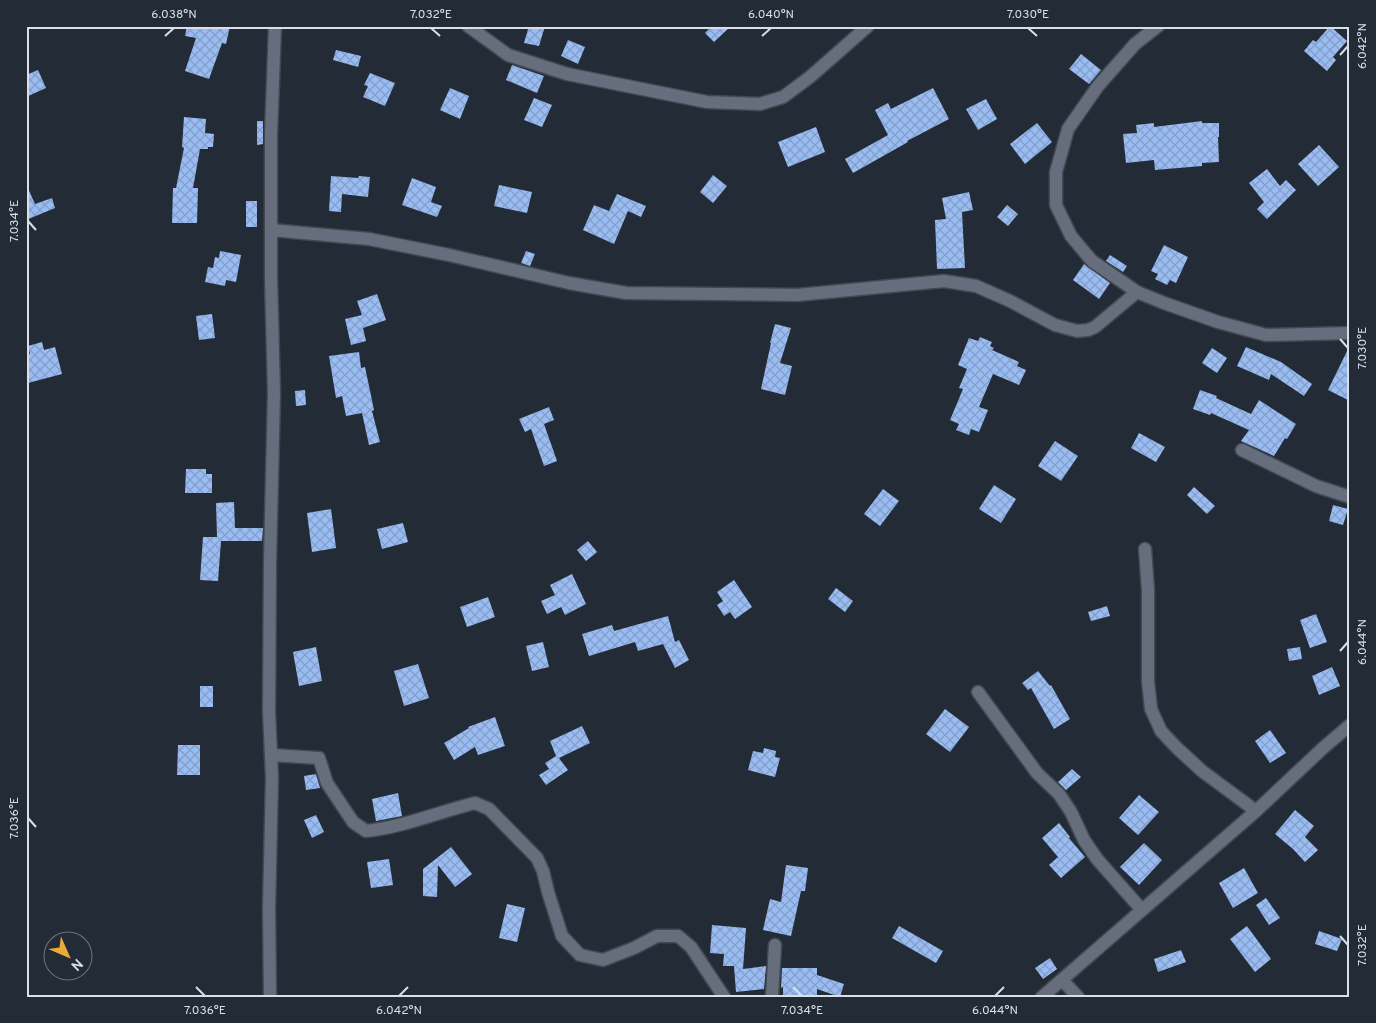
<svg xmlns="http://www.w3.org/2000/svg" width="1376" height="1023" font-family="Overpass,sans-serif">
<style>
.building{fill:url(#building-cross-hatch)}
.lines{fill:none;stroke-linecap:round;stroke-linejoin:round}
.minor-casing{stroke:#424852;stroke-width:15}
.minor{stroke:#666e7d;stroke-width:12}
.ticks{fill:none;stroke:#dadfe7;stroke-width:2}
.neatline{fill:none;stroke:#dadfe7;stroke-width:2}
.ticks-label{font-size:12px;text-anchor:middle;fill:#dadfe7}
</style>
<defs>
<pattern id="building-cross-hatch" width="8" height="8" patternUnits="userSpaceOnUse" patternTransform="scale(1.25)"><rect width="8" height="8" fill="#99bcf3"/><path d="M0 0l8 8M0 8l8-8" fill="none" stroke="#839ec8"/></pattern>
</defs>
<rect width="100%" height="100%" fill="#232b37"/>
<g class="building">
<path d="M187 26H230L226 44 222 43 209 79 185 71 196 38 185 36Z"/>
<path d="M529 26H545L539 46 524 43Z"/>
<path d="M712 26H731L714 42 705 33Z"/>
<path d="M1330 26 1347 41 1333 57 1336 60 1327 71 1304 51 1313 40 1316 42Z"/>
<path d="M568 40 585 47 578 64 561 56Z"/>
<path d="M336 50 361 56 358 67 333 60Z"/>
<path d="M1081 54 1101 70 1089 84 1069 69Z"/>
<path d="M512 65 544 76 537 93 506 80Z"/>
<path d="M38 70 46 88 26 97V75Z"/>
<path d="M370 73 395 83 385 106 363 97 368 86 364 85Z"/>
<path d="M450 88 469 96 460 119 440 110Z"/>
<path d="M933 88 949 119 907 141 908 142 853 173 845 159 888 135 875 110 888 103 891 109Z"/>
<path d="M534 98 552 105 542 127 524 120Z"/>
<path d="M986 99 997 119 978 130 966 109Z"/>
<path d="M184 117 206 119 205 133 214 134 213 147H208V149H200L193 188H198L197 223H172L173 188H176L184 148 182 147Z"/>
<path d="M257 121H263V144L257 145Z"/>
<path d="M1202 121V123H1219V137H1218L1219 162 1202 163V166L1155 170 1154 160 1126 163 1123 134 1137 133 1136 125 1154 123V127Z"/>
<path d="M1037 123 1052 142 1025 164 1010 144Z"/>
<path d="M816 127 825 152 788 167 778 142Z"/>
<path d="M1319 145 1339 167 1318 186 1298 164Z"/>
<path d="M1267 169 1280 186 1286 180 1296 190 1267 219 1257 209 1264 202 1249 183Z"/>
<path d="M713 175 727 186 713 203 700 192Z"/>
<path d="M331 176 358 178 359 176 370 177 368 197 342 194 341 212 329 211Z"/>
<path d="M412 178 436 187 431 202 442 206 437 217 402 205Z"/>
<path d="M26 184 35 204 52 198 55 208 26 220Z"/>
<path d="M499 185 532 192 527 213 494 206Z"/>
<path d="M969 192 973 210 962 212 965 268 937 269 935 220 946 219 942 198Z"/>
<path d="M617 194 646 206 641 217 628 211 614 244 583 230 594 205 609 211Z"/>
<rect x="246" y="201" width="11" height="26"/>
<path d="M1007 205 1018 214 1008 226 997 217Z"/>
<path d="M1164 245 1188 257 1176 283 1170 280 1167 285 1155 279 1158 274 1151 271Z"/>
<path d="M220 251 241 255 236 282 226 280 225 286 205 282 208 267 213 268 215 257 219 258Z"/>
<path d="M526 251 535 254 530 266 521 263Z"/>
<path d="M1110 255 1127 266 1123 272 1106 261Z"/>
<path d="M1084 264 1110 283 1099 299 1073 280Z"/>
<path d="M377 294 386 320 363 328 366 341 351 345 345 319 362 315 357 301Z"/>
<path d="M212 314 215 338 199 340 196 316Z"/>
<path d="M775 324 791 328 780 363 792 366 785 395 761 389 771 343H770Z"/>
<path d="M980 337 992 342 990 346 994 348 992 350 1019 362 1017 366 1026 370 1019 385 993 374 979 407 988 410 979 432 971 429 969 435 956 430 959 424 950 420 963 389 959 388 967 369 958 365 969 338 978 341Z"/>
<path d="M42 342 44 350 55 347 62 374 28 383 26 377V355L30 354 28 346Z"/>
<path d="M1350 345V401L1328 390Z"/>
<path d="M1246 347 1281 362 1312 384 1304 396 1271 374 1269 380 1237 366Z"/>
<path d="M1212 348 1227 358 1217 373 1202 363Z"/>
<path d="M359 352 361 368 365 367 374 410 372 411 380 442 369 445 362 413 346 416 342 396 336 398 329 356Z"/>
<path d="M305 390 306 405 296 406 295 391Z"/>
<path d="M1200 390 1217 396 1216 398 1251 414 1259 400 1296 424 1287 439 1285 438 1274 456 1241 441 1249 430 1211 413 1210 415 1193 409Z"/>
<path d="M549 407 554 420 544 424 557 461 544 466 531 429 525 432 519 419Z"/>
<path d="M1139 433 1165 447 1156 462 1131 448Z"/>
<path d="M1055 441 1078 456 1061 481 1038 466Z"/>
<path d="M186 469H206V474H212V493H185Z"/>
<path d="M994 485 1016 499 1001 523 979 509Z"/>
<path d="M1194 487 1215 506 1207 514 1187 495Z"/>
<path d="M883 489 899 501 880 526 864 514Z"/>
<path d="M234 502 235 528H263L262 541H221L218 581 200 580 203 537H217L216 503Z"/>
<path d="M1333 505 1348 509 1343 525 1329 521Z"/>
<path d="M331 509 336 548 312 552 307 513Z"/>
<path d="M403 523 408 542 382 549 377 529Z"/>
<path d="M588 541 597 552 586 561 577 550Z"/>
<path d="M572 574 586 604 565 615 561 607 547 614 541 601 555 595 550 585Z"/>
<path d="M734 580 752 607 735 619 730 612 724 616 717 605 723 601 717 592Z"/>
<path d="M836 588 853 601 845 612 828 599Z"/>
<path d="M488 597 495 617 467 627 460 607Z"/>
<path d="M1107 606 1110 616 1091 621 1088 612Z"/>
<path d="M1316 614 1327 642 1310 648 1300 620Z"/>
<path d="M668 616 675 642 679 640 689 660 675 668 663 644 638 651 635 642 589 656 582 634 612 625 614 631Z"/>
<path d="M543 642 549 667 532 671 526 646Z"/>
<path d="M316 647 322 681 299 686 293 652Z"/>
<path d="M1300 647 1302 659 1289 661 1287 649Z"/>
<path d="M418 664 429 698 404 706 394 671Z"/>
<path d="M1332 667 1340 686 1319 695 1312 676Z"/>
<path d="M1038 671 1050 686 1051 685 1070 719 1054 729 1031 688 1028 690 1022 683Z"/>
<rect x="200" y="686" width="13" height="21"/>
<path d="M945 709 969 727 950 752 926 734Z"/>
<path d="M495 717 505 746 478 755 475 747 454 760 444 743 469 728 468 727Z"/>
<path d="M582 726 590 743 559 758 568 770 546 785 539 775 549 769 545 763 556 756 550 741Z"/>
<path d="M1270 730 1286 753 1270 763 1255 741Z"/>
<path d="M178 745H200V775H177Z"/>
<path d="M764 748 776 751 775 757 780 758 775 777 748 770 753 751 763 753Z"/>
<path d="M1072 769 1081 777 1066 790 1058 782Z"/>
<path d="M316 774 320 788 306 790 304 776Z"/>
<path d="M398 793 402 816 376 821 372 799Z"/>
<path d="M1139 795 1159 812 1138 835 1119 818Z"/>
<path d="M1295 810 1314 826 1305 837 1318 850 1305 862 1293 849 1275 834Z"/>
<path d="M316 815 324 832 312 838 304 820Z"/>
<path d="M1059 823 1070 837 1069 838 1085 857 1061 878 1049 865 1058 857 1042 838Z"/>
<path d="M1144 843 1162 860 1139 885 1120 867Z"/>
<path d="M451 847 472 874 455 887 438 865 437 897 423 896V869Z"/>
<path d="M389 859 393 885 371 888 367 862Z"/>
<path d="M786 865 808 868 805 891H801L791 936 763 930 770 899 781 902Z"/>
<path d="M1244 868 1258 893 1233 908 1219 883Z"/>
<path d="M1266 898 1280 918 1269 925 1256 905Z"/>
<path d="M507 904 525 908 517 942 499 938Z"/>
<path d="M712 925 746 928 743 969 766 966 764 989 736 992 734 966H723L724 954 710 953Z"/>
<path d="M899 926 943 951 936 963 892 938Z"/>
<path d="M1247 926 1271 959 1255 972 1230 939Z"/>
<path d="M1319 931 1342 939 1337 951 1315 944Z"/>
<path d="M1181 950 1186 962 1158 972 1154 959Z"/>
<path d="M1050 958 1057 969 1043 979 1035 968Z"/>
<path d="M782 968H817V975L844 984 840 997 817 989V997H783V987L781 988Z"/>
</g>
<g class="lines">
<g class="minor-casing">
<g id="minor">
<path d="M468 26 508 55 567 74 707 102 760 104 783 97 810 77 868 26"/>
<path d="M1158 26 1135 44 1098 86 1068 129 1056 172V205L1071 236 1092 261 1137 292 1164 303 1218 322 1266 335 1350 333"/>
<path d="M271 230 369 239 449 255 569 283 626 293 797 295 944 281 976 286 1010 301 1055 325 1077 331 1088 330 1095 327 1137 292"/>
<path d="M1242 450 1316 486 1350 497"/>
<path d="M1145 549 1148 590V681L1151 709 1161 731 1177 748 1202 771 1256 811"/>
<path d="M978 692 1037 773 1059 794 1071 812 1084 840 1097 859 1142 910"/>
<path d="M271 755 319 758 327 783 353 822 366 831C404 827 438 812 475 803L489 809 537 858 543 871 548 892 562 936 580 955 603 960 634 948 657 936H678L691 947 724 997"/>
<path d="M1062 980 1078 997"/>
<path d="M270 997 269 908 272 778 269 711 270 561 274 393 271 278V135L275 26"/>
<path d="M772 997 775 945"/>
<path d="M1042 997 1256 811 1323 748 1350 725"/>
</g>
</g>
<use href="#minor" class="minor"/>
</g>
<path class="ticks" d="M431 28 440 36M1028 28 1037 36M165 36 174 28M762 36 771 28M1340 55 1348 46M28 221 36 230M1340 339 1348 348M1340 651 1348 642M28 818 36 827M1340 936 1348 945M196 987 205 996M793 987 802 996M399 996 408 987M995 996 1004 987"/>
<rect width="1376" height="1023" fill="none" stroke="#232b37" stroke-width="55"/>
<g transform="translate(68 956) rotate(135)"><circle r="24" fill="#232b37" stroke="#6c737d"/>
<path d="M0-4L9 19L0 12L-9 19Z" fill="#e7ac37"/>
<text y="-8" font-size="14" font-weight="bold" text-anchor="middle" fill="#dadfe7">N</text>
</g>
<rect x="28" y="28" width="1320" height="968" class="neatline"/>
<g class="ticks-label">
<text x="174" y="18">6.038°N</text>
<text x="431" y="18">7.032°E</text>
<text x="771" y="18">6.040°N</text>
<text x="1028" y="18">7.030°E</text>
<text transform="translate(1362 46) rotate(-90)" y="4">6.042°N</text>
<text transform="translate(14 221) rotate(-90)" y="4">7.034°E</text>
<text transform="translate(1362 348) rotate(-90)" y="4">7.030°E</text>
<text transform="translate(1362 642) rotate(-90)" y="4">6.044°N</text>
<text transform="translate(14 818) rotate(-90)" y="4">7.036°E</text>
<text transform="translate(1362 945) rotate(-90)" y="4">7.032°E</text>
<text x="205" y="1014">7.036°E</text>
<text x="399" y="1014">6.042°N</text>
<text x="802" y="1014">7.034°E</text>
<text x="995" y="1014">6.044°N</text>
</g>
</svg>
